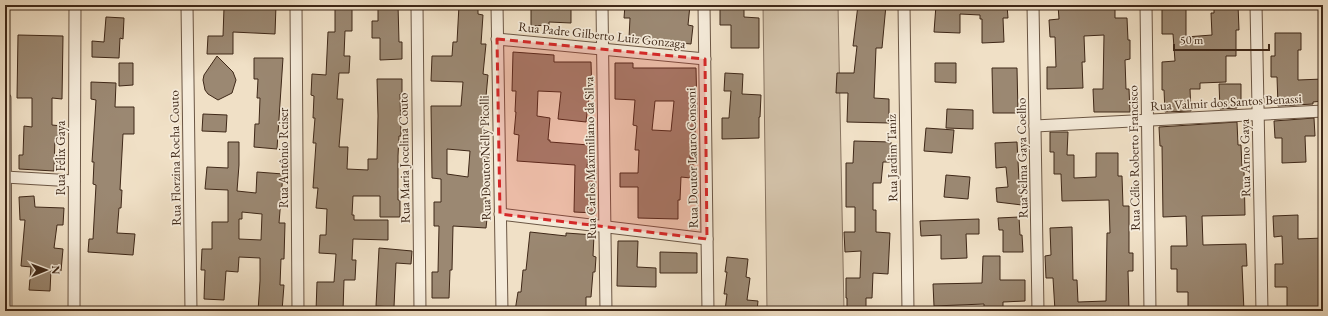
<svg xmlns="http://www.w3.org/2000/svg" width="1328" height="316" font-family="'EB Garamond',serif">
<style>
.green{fill:#d2c1a8;stroke:#887460}
.building{fill:#9b8872;stroke:#3f2818;fill-rule:evenodd}
.lines{fill:none;stroke-linecap:round;stroke-linejoin:round}
.minor-casing{stroke:#6b5644;stroke-width:13}
.minor{stroke:#f5ebda;stroke-width:11}
.marked{fill:#d62828;fill-opacity:0.2;stroke:#d62828;stroke-width:3;stroke-dasharray:8 5;stroke-linejoin:round}
.labels{text-anchor:middle;dominant-baseline:central;stroke-width:3.5;stroke-linejoin:round;paint-order:stroke}
.street-label{font-size:13px;fill:#3f2818;stroke:#f5ebda}
</style>
<rect width="100%" height="100%" fill="#f0e0c6"/>
<filter id="stains"><feTurbulence type="fractalNoise" baseFrequency=".005" numOctaves="4"/><feColorMatrix values="0 0 0 0 .2 0 0 0 0 .09 0 0 0 0 .02 0 0 0 .5 -.17"/></filter>
<radialGradient id="worn" r=".72"><stop offset=".6" stop-color="#630" stop-opacity="0"/><stop offset="1" stop-color="#630" stop-opacity=".3"/></radialGradient>
<path class="green" d="M763 5H838L844 311H767Z"/>
<g class="building">
<path d="M246 5H276L275 34 233 32V54H207L208 36H223L224 8 246 9Z"/>
<path d="M335 5H352V31H345L344 56H350L349 73H339L337 99H343L339 147H348L347 169 368 170V159H377L378 116 377 79H402V94H400L401 136H399L398 156V200H400V217H380V196H353L352 215H354V220H388V240L353 239 352 260H356L355 280H344L343 311H316L317 282H334L336 254 319 253 320 235H326L327 209 316 208 318 188H313L316 143H313L315 118H313L314 96 311 95 312 74 326 75 328 32H335Z"/>
<path d="M378 5H398L399 42H402V59L380 60V38H372V21H378Z"/>
<path d="M459 5H478V14L483 15 481 44H486L483 74 488 75 483 129 486 130 484 155H489L485 209H488L486 228 453 226 452 270H450L449 298H432V272H438L439 226H434V202H441V179L432 178 431 106H461L463 82 431 81 432 56H452L453 42H457ZM447 149 470 151 468 177 447 174Z"/>
<path d="M531 5H571V23L549 22V25L531 26Z"/>
<path d="M625 5H690L688 25 693 26 691 44 629 38 630 18H624Z"/>
<path d="M858 5H886L882 48H876L874 98 889 99V123L847 122 848 93H836L837 73H854L857 46H853Z"/>
<path d="M936 5H1007L1008 18H1003L1004 42 982 43V19H980V15L960 14V33L934 32Z"/>
<path d="M1058 5H1115V18H1127L1128 40H1130V59L1125 60 1126 89H1129L1130 112H1094L1093 89H1103L1104 35 1084 36 1085 62H1082L1083 88 1047 89V67H1056L1055 37H1050L1049 20 1059 19Z"/>
<path d="M1162 5H1186V37L1212 35 1211 13H1214V5H1238L1239 30H1236V56H1226V82L1200 83V89H1190L1191 111 1165 112 1164 90H1162V62L1175 61 1173 34H1162Z"/>
<path d="M720 7H744V17L759 18V48H731V25H720Z"/>
<path d="M106 17 124 18 123 39 120 38 119 58 92 57V41L104 42Z"/>
<path d="M1275 33H1301V50H1298V80L1323 79V101L1313 102V104L1278 106 1277 77H1271V56H1275Z"/>
<path d="M18 35 63 36 62 99 52 98V125L62 126V137H55L54 171 19 169V155H23L24 126 32 127V98H17Z"/>
<path d="M513 52 554 55V62H591L592 96H589L586 122 558 119 561 92 538 91 537 116 550 118 548 140H550V142L589 145 587 168H596L595 213 574 212 575 165 517 161 519 135 514 134 516 112H515L516 91H512Z"/>
<path d="M217 56 233 72 236 80 232 93 218 100 208 94 205 90 203 80 204 75Z"/>
<path d="M254 58H283L277 149 254 147 255 124H259L260 98H257L258 79H254Z"/>
<path d="M119 63H133V85L119 86Z"/>
<path d="M615 63H633V68H696L697 112 695 133H692L690 158H694L691 178 681 177 680 200H678V219L638 218V187H620V173H638L639 150H635L637 126 633 125 635 100 615 99ZM655 101H674L671 131 652 130Z"/>
<path d="M935 63H956V83L935 82Z"/>
<path d="M992 68H1017L1018 113H993Z"/>
<path d="M725 73 743 74 742 94 761 95 760 117H759V138L722 139V118H729L731 91H724Z"/>
<path d="M91 82 116 83 115 107H134V134H123L120 190H122L121 208H119L117 233 135 234 133 255 88 252 89 239H93L96 185 93 184 94 162H92L96 100 91 99Z"/>
<path d="M1219 84H1241V104H1237V108L1220 109Z"/>
<path d="M947 109 973 110V129L946 128Z"/>
<path d="M203 114 227 115 226 132 202 131Z"/>
<path d="M1314 118 1315 136H1305L1306 162 1282 163V138H1275L1274 121Z"/>
<path d="M1237 122 1238 145H1241L1242 169H1244L1245 215 1202 216 1203 245 1246 244 1247 266H1242L1244 311H1188V292H1177V269H1171V246H1187L1186 216 1163 217 1162 146H1160L1159 127Z"/>
<path d="M926 128 954 130 952 153 924 151Z"/>
<path d="M1050 132H1068L1067 155H1074V178L1096 177V153H1118V176H1122L1123 206H1129V253H1133V271H1128L1129 311H1055L1053 278H1046L1045 256 1051 255 1050 228 1072 227 1073 280H1077L1078 302 1106 301 1107 233H1110L1109 200 1062 201 1061 174H1054V152H1050Z"/>
<path d="M854 141 891 142 890 162H883L881 183H873V210H876V232L890 233 888 274 873 273 872 298H866V311H847V298H846V278H860L861 251 845 252 844 232H855V207H846V163H853Z"/>
<path d="M228 142H239V165L237 191 256 193 257 172 283 174 279 223H285L284 259H281L280 285H284L282 311H258L260 281V258L239 257 238 272 226 271 224 300 204 299 205 270H201L202 249H212V222H228V190L205 189 207 167 228 168ZM242 212 262 214 261 240 239 239V219H242Z"/>
<path d="M1017 142 1019 180H1021L1022 205 997 202 996 188 1008 187 1006 167 996 168 995 143Z"/>
<path d="M946 175 970 177 968 199 944 197Z"/>
<path d="M34 196 35 207 64 208 63 225H57L54 248 63 249 61 271 51 270 50 291 29 290 31 267 21 266 25 220H20L19 197Z"/>
<path d="M1298 215V239L1323 238V307L1287 308V287H1275V264H1283L1282 236 1274 237 1273 216Z"/>
<path d="M1019 217 1020 235H1022L1023 252H1003V230H999L998 218Z"/>
<path d="M979 219V234H966L967 258 941 259V235L921 236 920 221Z"/>
<path d="M530 232 566 236V233L594 235 593 256 596 257 595 272H593L591 297H586V311H515L518 292H521L523 270H526Z"/>
<path d="M618 241H638L637 267 656 268V287L617 286Z"/>
<path d="M379 248 412 251 411 264 396 263 394 307 376 306Z"/>
<path d="M660 252 697 253V273H660Z"/>
<path d="M983 256H1000V280H1025V301L1003 302V311H984V304L934 306 933 284 982 283Z"/>
<path d="M727 257 748 259 746 277 750 278 747 300 758 301 757 311H725L727 294H724L727 272H725Z"/>
</g>
<g class="lines">
<g class="minor-casing">
<g id="minor">
<path d="M187 5 191 311"/>
<path d="M296 5 298 311"/>
<path d="M417 5 420 311"/>
<path d="M497 5 502 311"/>
<path d="M602 5 606 311"/>
<path d="M704 5 708 311"/>
<path d="M904 5 908 311"/>
<path d="M1033 5 1038 311"/>
<path d="M1146 5 1150 311"/>
<path d="M1256 5 1262 311"/>
<path d="M497 39 705 59"/>
<path d="M5 98 6 311"/>
<path d="M1035 126 1323 111"/>
<path d="M5 177 74 181"/>
<path d="M500 214 707 239"/>
<path d="M74 311 75 5"/>
</g>
</g>
<use href="#minor" class="minor"/>
</g>
<path class="marked" d="M497 39 705 59 707 239 500 214Z"/>
<g class="labels">
<g class="street-label">
<text transform="translate(602 35) rotate(6)">Rua Padre Gilberto Luiz Gonzaga</text>
<text transform="translate(1226 102) rotate(-3)">Rua Valmir dos Santos Benassi</text>
<text transform="translate(60 158) rotate(-90)">Rua Félix Gaya</text>
<text transform="translate(175 158) rotate(-91)">Rua Florzina Rocha Couto</text>
<text transform="translate(283 158) rotate(-90)">Rua Antônio Reiser</text>
<text transform="translate(404 158) rotate(-91)">Rua Maria Jocelina Couto</text>
<text transform="translate(485 158) rotate(-91)">Rua Doutor Nelly Picolli</text>
<text transform="translate(590 158) rotate(-91)">Rua Carlos Maximiliano da Silva</text>
<text transform="translate(692 158) rotate(-91)">Rua Doutor Lauro Consoni</text>
<text transform="translate(892 158) rotate(-91)">Rua Jardim Taniz</text>
<text transform="translate(1022 158) rotate(-91)">Rua Selma Gaya Coelho</text>
<text transform="translate(1134 158) rotate(-91)">Rua Célio Roberto Francisco</text>
<text transform="translate(1245 158) rotate(-91)">Rua Arno Gaya</text>
</g>
</g>
<rect width="1328" height="316" fill="none" stroke="#f0e0c6" stroke-width="20"/>
<rect x="6" y="6" width="1316" height="304" fill="none" stroke="#3f2818" stroke-width="2"/>
<rect x="10" y="10" width="1308" height="296" fill="none" stroke="#3f2818"/>
<g transform="translate(46 270) rotate(89)" stroke="#f5ebda" stroke-width="3" paint-order="stroke">
<path d="M0-3L7 15L0 10L-7 15Z" fill="#3f2818"/>
<text y="-6" font-size="11" font-weight="bold" text-anchor="middle" fill="#3f2818">N</text>
</g>
<path d="M1174 44v6h95v-6" fill="none" stroke="#3f2818" stroke-width="2"/>
<text x="1180" y="44" font-size="12" fill="#3f2818" stroke="#f5ebda" stroke-width="3" paint-order="stroke">50 m</text>
<rect width="100%" height="100%" filter="url(#stains)"/>
<rect width="100%" height="100%" fill="url(#worn)"/>
</svg>
